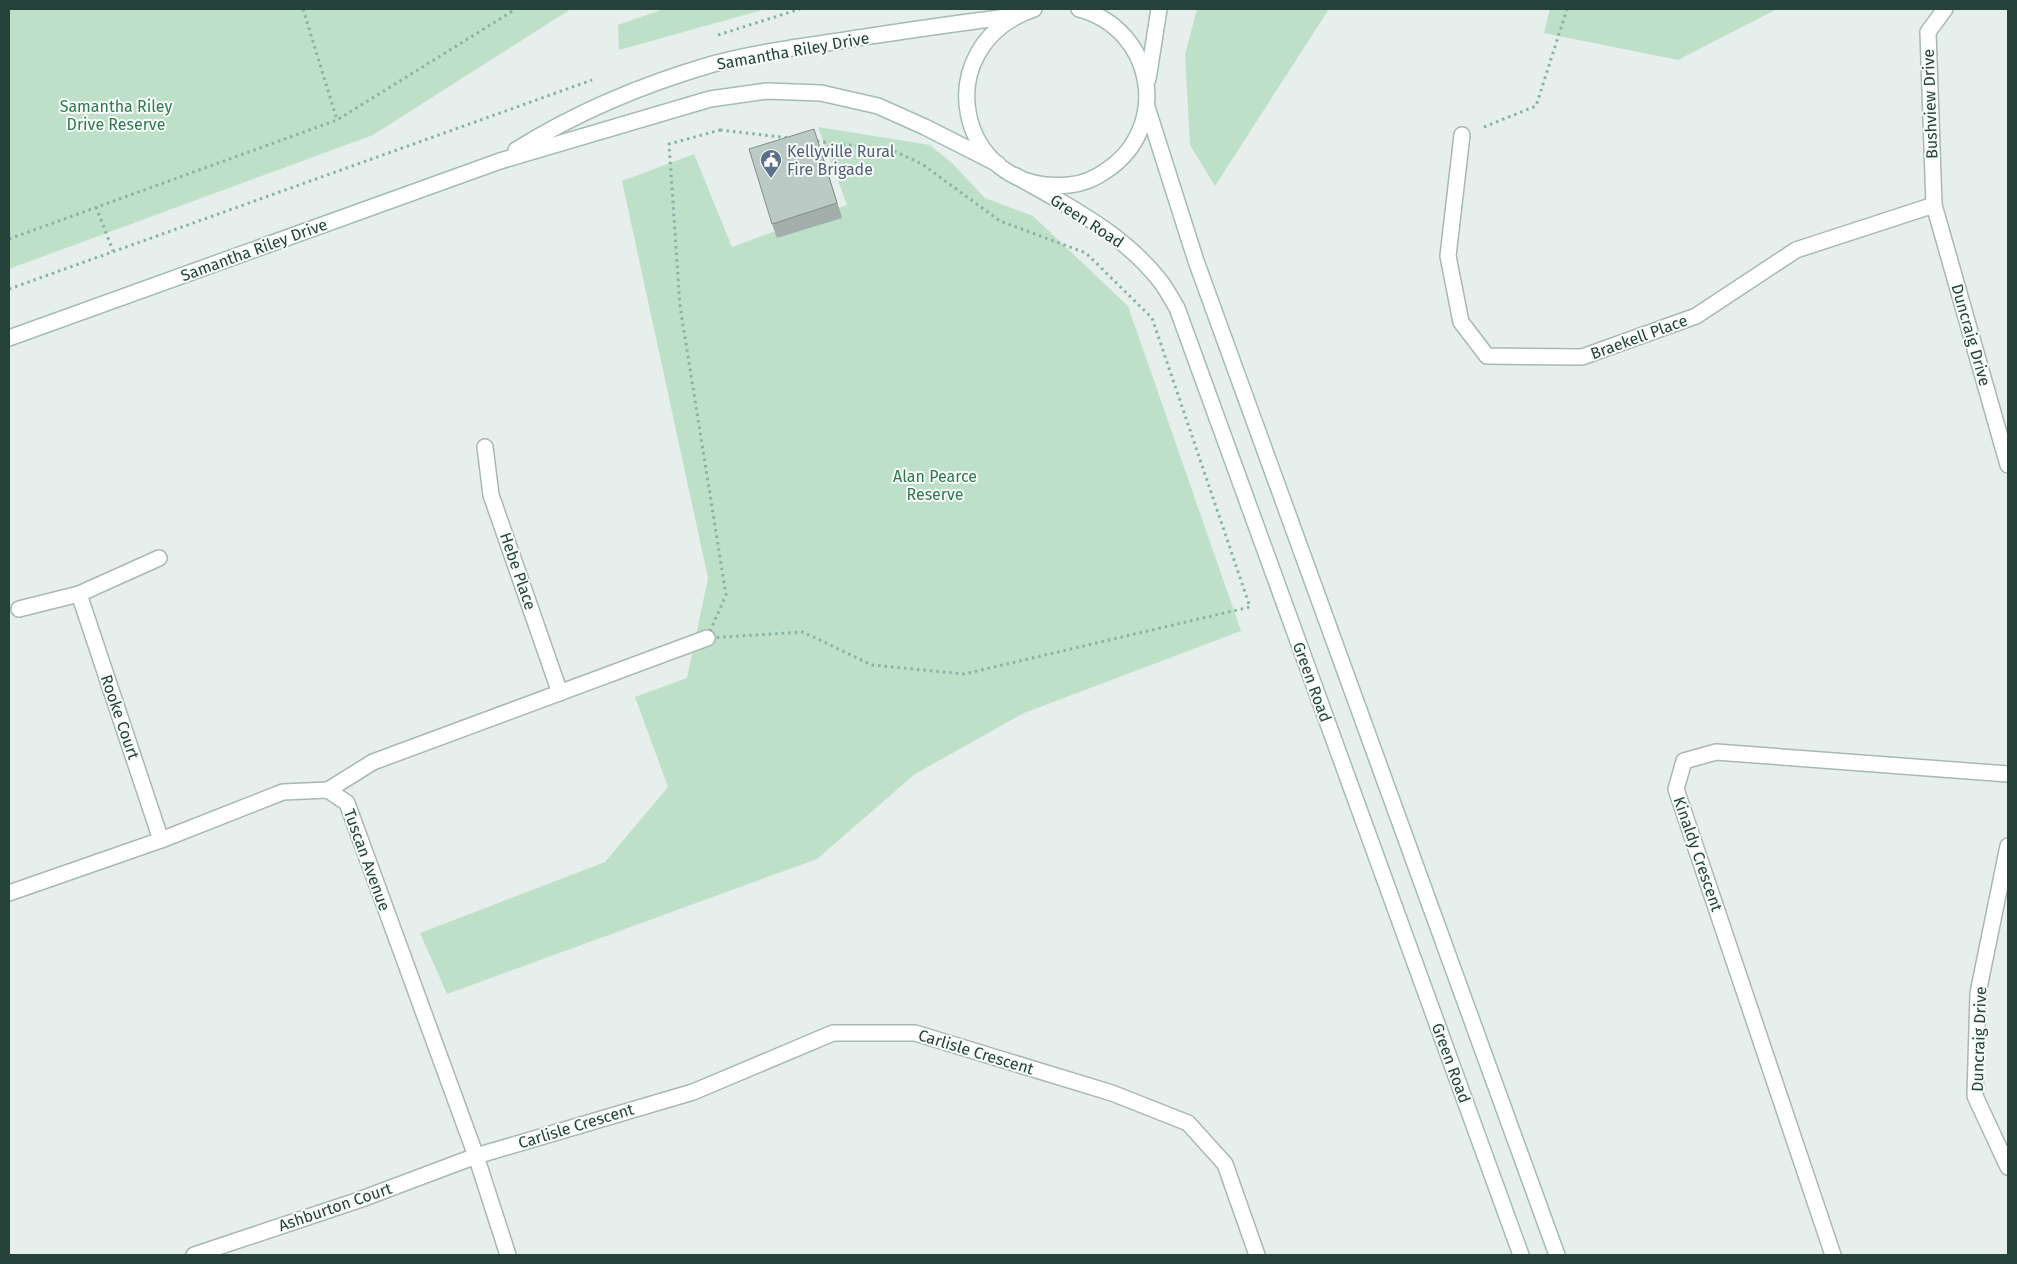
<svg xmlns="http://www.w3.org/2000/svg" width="2017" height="1264" font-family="'Fira Sans',sans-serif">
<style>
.green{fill:#bfe0c8}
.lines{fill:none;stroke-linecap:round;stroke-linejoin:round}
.minor-casing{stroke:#a8b8b2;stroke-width:18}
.secondary-casing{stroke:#a4bbb3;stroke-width:18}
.path{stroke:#86b3a5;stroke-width:3;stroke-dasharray:2.5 4;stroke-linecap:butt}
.minor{stroke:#fff;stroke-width:15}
.secondary{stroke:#fff;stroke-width:15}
.wall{fill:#a1aea9}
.shaded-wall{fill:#838d89}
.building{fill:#bbcac4;stroke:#838d89}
.labels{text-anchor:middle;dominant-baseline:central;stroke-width:4;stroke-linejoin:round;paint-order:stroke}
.street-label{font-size:16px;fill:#24423a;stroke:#f7fbf9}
.park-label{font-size:16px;fill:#2d7a4b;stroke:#f7fbf9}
.service-label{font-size:16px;fill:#4e5e75;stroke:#f7fbf9;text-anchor:start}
</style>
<rect width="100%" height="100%" fill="#e6efeb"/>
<g class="green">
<path d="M9 9H571L373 135 9 269Z"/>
<path d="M664 9H766L619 50 618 25Z"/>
<path d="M1197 9H1329L1215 186 1190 145 1185 55Z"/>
<path d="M1550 9H1777L1678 60 1544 33Z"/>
<path d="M818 127 930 145 953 164 985 198 1033 216 1128 306 1241 631 1024 713 915 774 817 859 447 994 420 933 605 862 668 787 635 697 687 678 708 578 622 181 694 154 732 247 847 205Z"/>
</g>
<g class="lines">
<g class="minor-casing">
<g id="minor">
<path d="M1945 9 1928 32 1934 205 2008 465"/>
<path d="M1462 135 1448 256 1461 322 1487 356 1582 357 1696 316 1796 250 1934 205"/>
<path d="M485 447 491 495 560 693"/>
<path d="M79 594 161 840"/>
<path d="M19 609 79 594 159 558"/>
<path d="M328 790 373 762 707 638"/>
<path d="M2008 846 1978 993 1975 1096 2008 1167"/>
<path d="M9 893 161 840 283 792 328 790 347 803 476 1156 508 1255"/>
<path d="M194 1255 359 1200 476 1156 693 1092 833 1033H915L1112 1093 1188 1123 1225 1164 1257 1255"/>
<path d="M1833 1255 1676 789 1684 761 1716 752 2008 774"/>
</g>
</g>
<g class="secondary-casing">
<g id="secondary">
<path d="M1034 9C925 46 957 196 1069 185 1082 184 1096 178 1107 170 1171 127 1155 29 1079 9"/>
<path d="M1148 79 1159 9"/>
<path d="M1147 107 1196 261 1557 1255"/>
<path d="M516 150C577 112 644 84 713 64 760 51 810 46 858 38 911 30 963 22 1016 16"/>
<path d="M1016 176C1068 206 1123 233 1161 282 1167 290 1172 300 1177 308L1521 1255"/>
<path d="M9 338 500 161 710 99 767 91 821 93 878 106 925 127 998 164"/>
</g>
</g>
<g class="path">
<path d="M303 9 337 120"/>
<path d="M718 35 800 9"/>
<path d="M1484 127 1536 106 1567 9"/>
<path d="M720 130 892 150 922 164 1000 221 1086 253 1152 318 1250 607 964 674 872 665 803 632 707 638 726 595 680 306 669 144Z"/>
<path d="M96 207 113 251"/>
<path d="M9 239 337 120 516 9"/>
<path d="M9 289 592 80"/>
</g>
<use href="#minor" class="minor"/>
<use href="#secondary" class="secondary"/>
</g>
<path class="wall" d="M819 144 842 218 777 238 772 224Z"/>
<path class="shaded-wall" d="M814 129 819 144 842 218 837 203Z"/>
<path class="building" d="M814 129 837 203 772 224 749 149Z"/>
<defs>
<g id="civic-pin" transform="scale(1.125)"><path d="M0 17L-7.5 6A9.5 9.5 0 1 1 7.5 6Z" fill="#5c6f8a" stroke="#f7fbf9"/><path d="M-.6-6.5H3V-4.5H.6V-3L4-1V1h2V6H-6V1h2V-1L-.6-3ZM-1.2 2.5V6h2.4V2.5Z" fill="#fff"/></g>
</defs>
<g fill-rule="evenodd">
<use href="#civic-pin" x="771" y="160"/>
</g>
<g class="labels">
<g class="street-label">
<text transform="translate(793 51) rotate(-10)">Samantha Riley Drive</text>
<text transform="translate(1930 104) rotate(-92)">Bushview Drive</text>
<text transform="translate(1087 221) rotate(33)">Green Road</text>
<text transform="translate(254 250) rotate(-20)">Samantha Riley Drive</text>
<text transform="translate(1971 335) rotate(74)">Duncraig Drive</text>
<text transform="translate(1639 337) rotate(-20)">Braekell Place</text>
<text transform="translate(518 571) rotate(71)">Hebe Place</text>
<text transform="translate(1312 682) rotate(70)">Green Road</text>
<text transform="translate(120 717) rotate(71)">Rooke Court</text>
<text transform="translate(1698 854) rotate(71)">Kinaldy Crescent</text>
<text transform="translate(367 860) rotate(70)">Tuscan Avenue</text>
<text transform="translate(1979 1039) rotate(-88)">Duncraig Drive</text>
<text transform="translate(976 1052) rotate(17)">Carlisle Crescent</text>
<text transform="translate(1451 1063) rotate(70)">Green Road</text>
<text transform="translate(576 1126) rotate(-17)">Carlisle Crescent</text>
<text transform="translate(335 1207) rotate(-19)">Ashburton Court</text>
</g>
<g class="park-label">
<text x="116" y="106">Samantha Riley<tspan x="116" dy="18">Drive Reserve</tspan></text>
<text x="935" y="476">Alan Pearce<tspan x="935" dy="18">Reserve</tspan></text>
</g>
<g class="service-label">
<text x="787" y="151">Kellyville Rural<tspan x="787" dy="18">Fire Brigade</tspan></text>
</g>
</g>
<rect width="2017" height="1264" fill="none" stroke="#24423a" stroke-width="20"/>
</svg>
